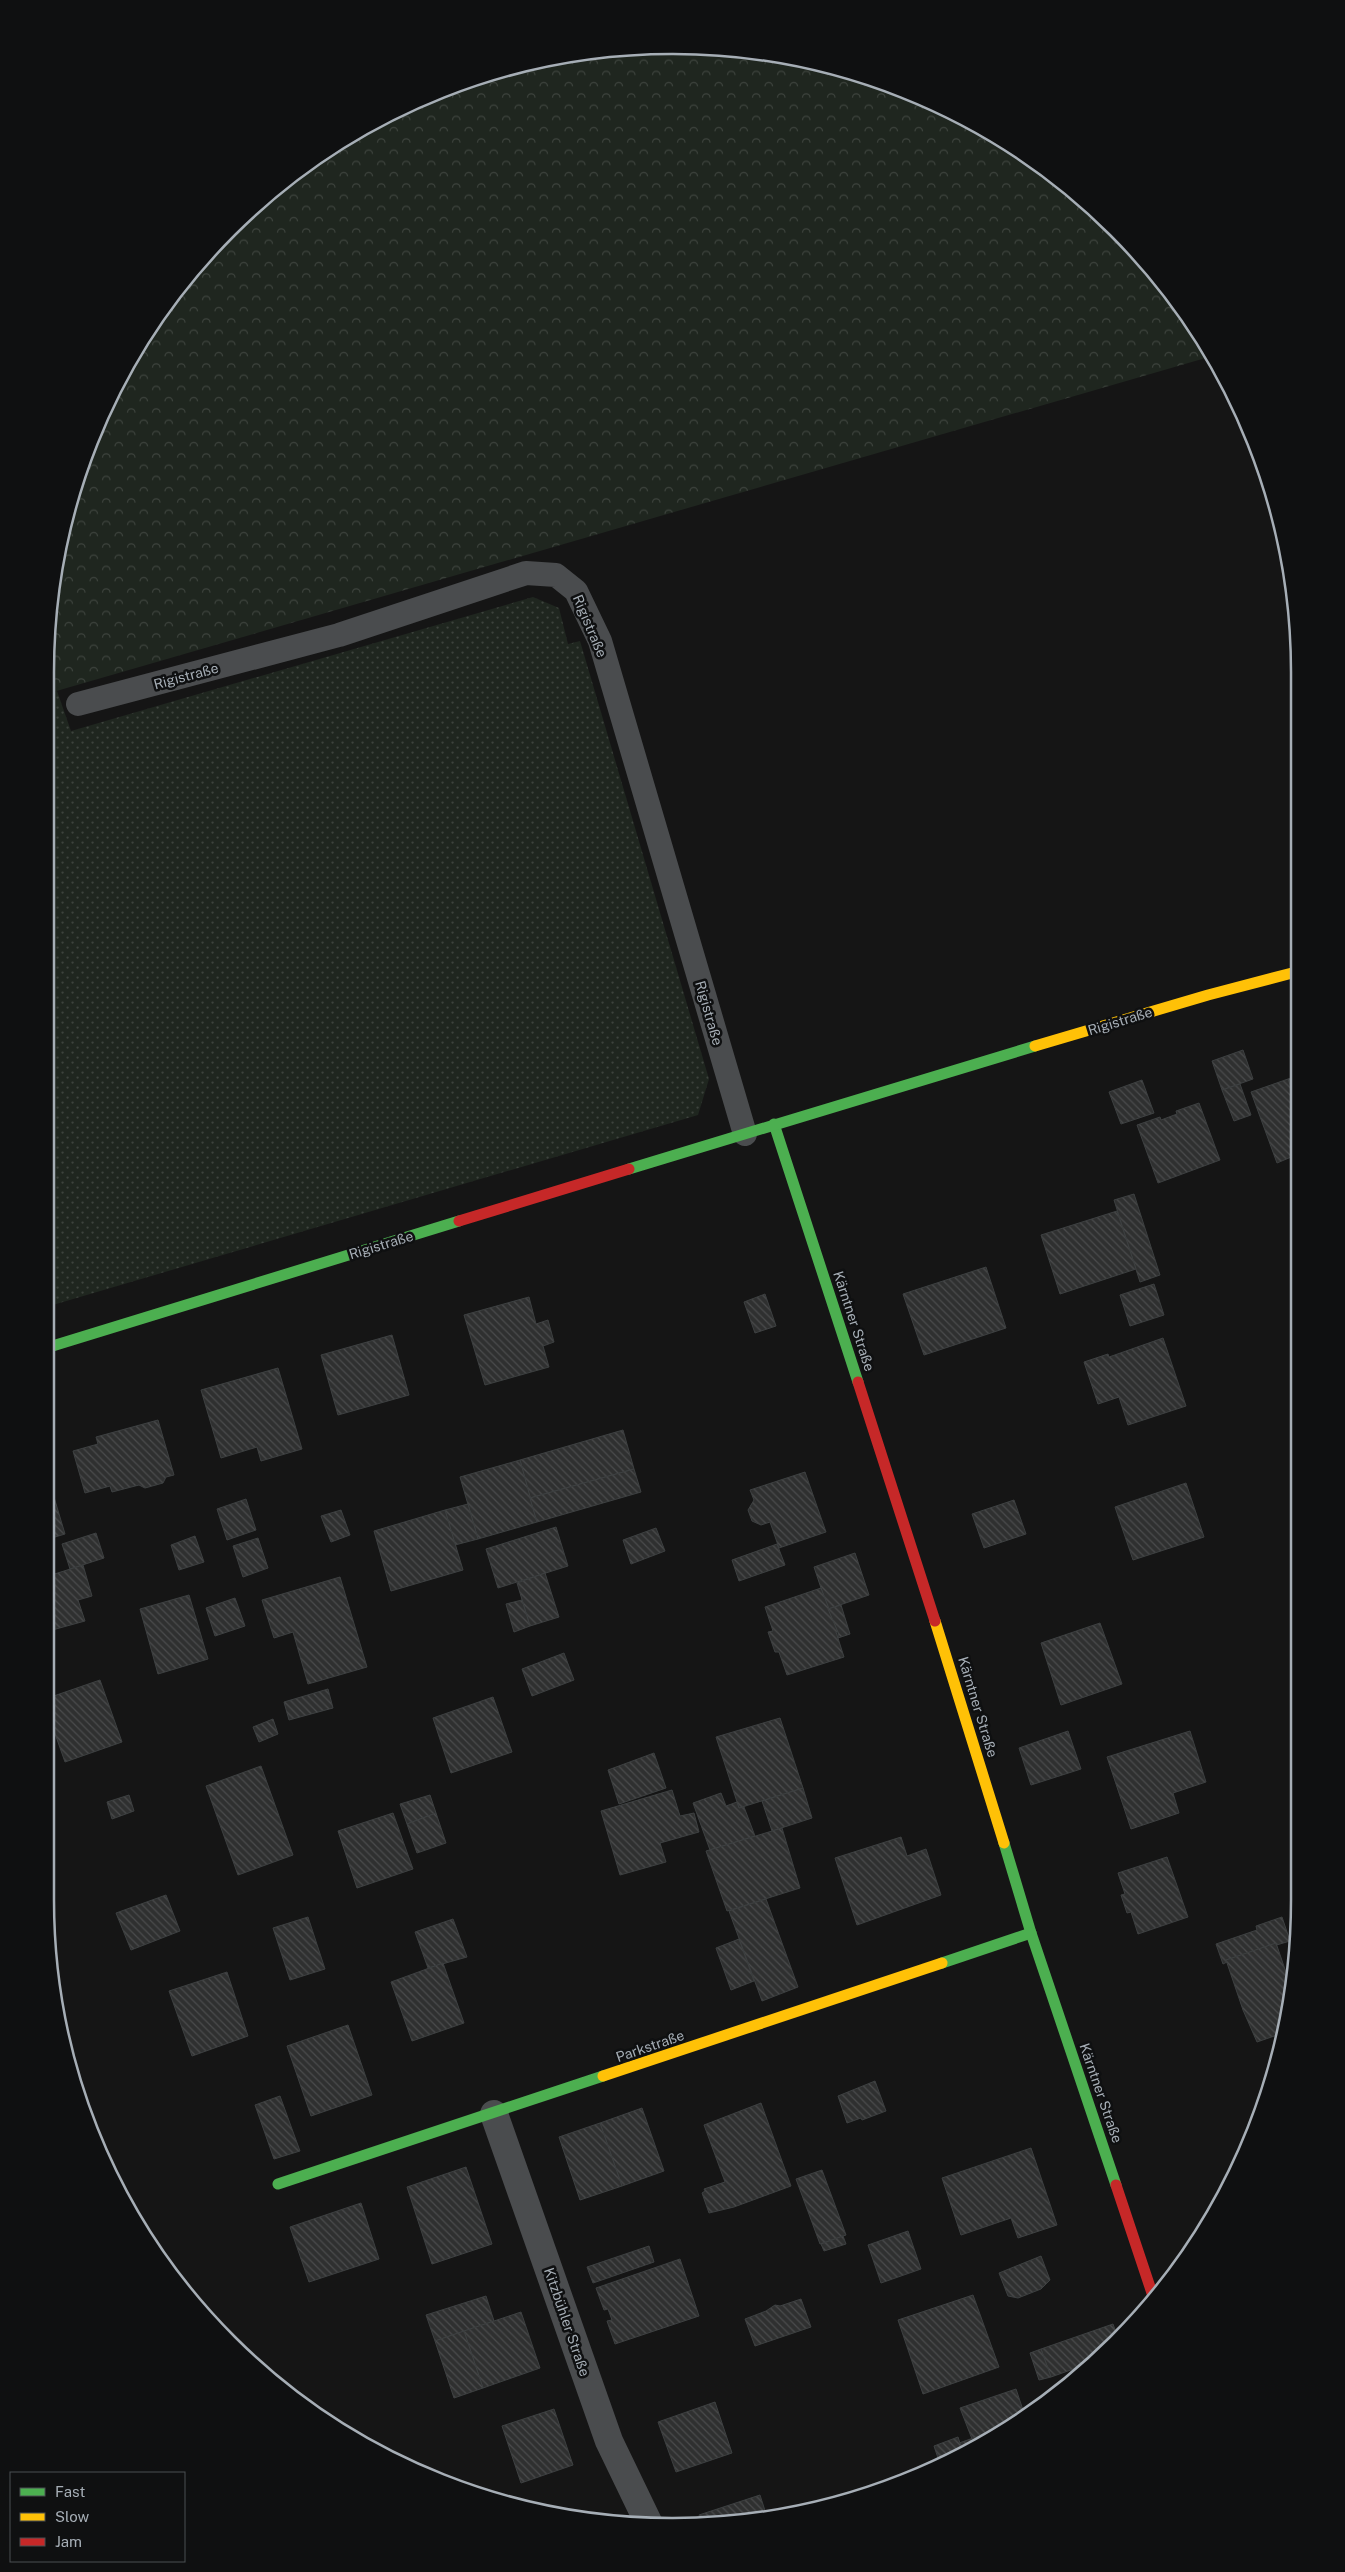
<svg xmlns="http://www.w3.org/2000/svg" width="1345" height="2572" font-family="'Public Sans',sans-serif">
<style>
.grass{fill:url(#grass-dots)}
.forest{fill:url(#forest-crowns)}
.building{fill:url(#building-back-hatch);stroke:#3d4041}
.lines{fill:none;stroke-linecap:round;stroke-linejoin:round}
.lane{stroke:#4a4c4e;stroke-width:24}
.street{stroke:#4a4c4e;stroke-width:28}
.fast{stroke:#4caf50;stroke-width:11}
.slow{stroke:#ffc107;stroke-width:11}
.jam{stroke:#c62828;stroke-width:11}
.labels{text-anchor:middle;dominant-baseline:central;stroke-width:5;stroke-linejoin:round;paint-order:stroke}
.street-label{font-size:14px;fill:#a6aeb6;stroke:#0f1011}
.rim{fill:none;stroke:#a6aeb6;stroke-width:2.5}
</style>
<defs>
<pattern id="grass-dots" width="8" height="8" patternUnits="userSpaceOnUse" patternTransform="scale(1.25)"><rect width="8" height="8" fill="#1f261f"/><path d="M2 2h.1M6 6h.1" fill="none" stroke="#3d433d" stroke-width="1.8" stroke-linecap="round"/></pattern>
<pattern id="forest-crowns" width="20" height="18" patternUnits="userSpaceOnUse" patternTransform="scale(1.25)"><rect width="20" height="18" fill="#1f261f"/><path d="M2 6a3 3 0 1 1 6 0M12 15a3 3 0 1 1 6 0" fill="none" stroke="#3d433d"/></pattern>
<pattern id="building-back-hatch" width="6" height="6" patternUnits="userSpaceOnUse" patternTransform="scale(1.25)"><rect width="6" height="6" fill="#2f3030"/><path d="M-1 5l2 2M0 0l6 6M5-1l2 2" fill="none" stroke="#4a4b4c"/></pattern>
</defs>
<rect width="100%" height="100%" fill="#151515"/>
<path class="grass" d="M533 597 559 608 568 644 580 641 709 1079 698 1115 46 1307V694L57 691 71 731Z"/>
<path class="forest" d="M714 46 835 66 950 110 1086 201 1170 291 1209 357 46 694V632L66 510 110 395 175 290 259 201 359 129 471 78 591 50Z"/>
<g class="building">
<path d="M1243 1050 1253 1079 1222 1090 1212 1061Z"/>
<path d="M1296 1076V1102L1288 1079Z"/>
<path d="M1288 1079 1296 1102V1155L1277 1163 1251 1092Z"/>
<path d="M1142 1080 1154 1113 1121 1124 1109 1092Z"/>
<path d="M1240 1084 1251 1115 1234 1121 1222 1090Z"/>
<path d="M1199 1103 1220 1160 1158 1183 1137 1125 1160 1117 1161 1120 1177 1114 1176 1111Z"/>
<path d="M1134 1194 1160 1275 1140 1282 1114 1200Z"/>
<path d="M1117 1211 1136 1269 1060 1294 1041 1235Z"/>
<path d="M986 1267 1006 1328 924 1355 903 1294Z"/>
<path d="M1154 1284 1164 1315 1130 1326 1120 1295Z"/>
<path d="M765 1294 776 1326 755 1333 744 1302Z"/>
<path d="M529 1297 536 1324 548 1320 554 1342 543 1346 549 1367 485 1385 464 1315Z"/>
<path d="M392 1335 409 1395 338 1415 321 1355Z"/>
<path d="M1163 1338 1186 1406 1128 1425 1119 1397 1098 1404 1084 1362 1108 1354 1109 1357Z"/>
<path d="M278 1368 302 1449 261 1461 257 1447 221 1458 201 1390Z"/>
<path d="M158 1420 174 1475 166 1477 163 1483 145 1488 139 1485 112 1492 110 1486 85 1493 73 1451 98 1444 96 1437Z"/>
<path d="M623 1430 634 1469 530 1498 520 1460Z"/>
<path d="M520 1460 537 1522 478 1539 460 1477Z"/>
<path d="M45 1467 65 1534 45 1540Z"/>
<path d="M634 1469 641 1492 537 1522 530 1498Z"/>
<path d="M805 1472 826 1532 779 1548 770 1522 761 1525 752 1521 748 1510 754 1500 750 1490Z"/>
<path d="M1186 1483 1204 1537 1133 1560 1115 1507Z"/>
<path d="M246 1499 256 1530 227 1540 217 1509Z"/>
<path d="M1014 1500 1026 1534 984 1548 972 1514Z"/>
<path d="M468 1504 478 1539 455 1545 445 1510Z"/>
<path d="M341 1510 350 1535 331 1542 321 1516Z"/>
<path d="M445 1510 463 1570 391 1591 374 1531Z"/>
<path d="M556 1527 568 1566 498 1588 486 1549Z"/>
<path d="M656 1528 665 1551 631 1564 623 1540Z"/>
<path d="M96 1533 104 1558 70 1569 62 1544Z"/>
<path d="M195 1536 204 1562 179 1570 171 1545Z"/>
<path d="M258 1538 268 1568 243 1577 233 1546Z"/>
<path d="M777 1544 785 1565 739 1581 732 1560Z"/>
<path d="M855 1553 869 1595 828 1609 814 1567Z"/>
<path d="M83 1565 92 1596 78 1600 85 1621 45 1632V1577Z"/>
<path d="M545 1573 559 1617 530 1626 517 1583Z"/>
<path d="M340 1577 367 1667 308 1684 293 1632 274 1638 262 1600Z"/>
<path d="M821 1588 838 1632H836L844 1657 787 1675 779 1652H775L768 1632 773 1631 765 1607Z"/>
<path d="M189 1595 208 1659 158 1674 140 1609Z"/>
<path d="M235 1598 245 1626 215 1636 206 1608Z"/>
<path d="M522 1600 530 1626 514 1632 506 1604Z"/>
<path d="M841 1605 850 1634 838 1638V1632L828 1609Z"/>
<path d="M1100 1623 1122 1684 1061 1705 1041 1643Z"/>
<path d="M564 1653 574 1680 532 1696 522 1669Z"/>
<path d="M100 1680 122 1742 65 1762 45 1705V1699Z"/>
<path d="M328 1689 333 1708 289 1720 284 1702Z"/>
<path d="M493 1697 512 1752 451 1773 433 1718Z"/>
<path d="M780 1718 803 1788 739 1808 716 1737Z"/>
<path d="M273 1719 278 1734 259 1742 253 1727Z"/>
<path d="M1068 1731 1081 1769 1031 1785 1019 1748Z"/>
<path d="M1190 1731 1206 1782 1173 1793 1179 1813 1131 1829 1107 1757Z"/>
<path d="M654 1753 666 1788 619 1804 608 1770Z"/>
<path d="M261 1766 293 1855 238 1875 206 1786Z"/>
<path d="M803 1788 812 1818 772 1831 762 1801Z"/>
<path d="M672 1790 680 1816 694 1813 699 1832 660 1843 666 1862 620 1875 601 1811Z"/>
<path d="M721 1793 726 1806 737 1802 739 1808 744 1807 755 1836 710 1850 693 1803Z"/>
<path d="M129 1795 134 1811 112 1819 107 1802Z"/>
<path d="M430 1795 436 1813 407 1824 400 1804Z"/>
<path d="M393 1813 413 1869 357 1888 338 1831Z"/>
<path d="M436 1813 446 1843 417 1853 407 1824Z"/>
<path d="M782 1828 800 1888 727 1911 706 1851Z"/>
<path d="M901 1837 907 1856 926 1849 941 1895 857 1925 835 1858Z"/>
<path d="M1167 1857 1188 1917 1138 1934 1131 1912 1127 1913 1121 1895 1125 1894 1118 1873Z"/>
<path d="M166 1895 180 1931 131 1950 116 1913Z"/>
<path d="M766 1899 798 1987 762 2001 729 1911Z"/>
<path d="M308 1917 325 1969 290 1980 273 1928Z"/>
<path d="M1282 1917 1290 1941 1226 1960 1227 1962 1223 1964 1216 1944 1257 1930 1256 1926Z"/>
<path d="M453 1919 467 1957 428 1968 415 1932Z"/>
<path d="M739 1939 754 1981 731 1990 716 1948Z"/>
<path d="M1276 1943 1291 1987 1283 2033 1257 2042 1243 2010 1226 1960Z"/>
<path d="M443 1963 464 2023 412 2041 391 1982Z"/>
<path d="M227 1972 248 2036 192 2056 169 1991Z"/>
<path d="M348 2025 372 2095 311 2116 287 2046Z"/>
<path d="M875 2081 886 2111 862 2120 861 2118 847 2123 838 2096Z"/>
<path d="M280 2096 300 2151 274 2159 255 2105Z"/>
<path d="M761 2103 791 2186 734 2207 709 2213 702 2193 705 2191 704 2189 725 2182 704 2125Z"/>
<path d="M642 2108 664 2171 622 2186 600 2123Z"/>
<path d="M600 2123 622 2186 580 2200 559 2137Z"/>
<path d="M1031 2148 1057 2225 1018 2238 1011 2218 961 2235 942 2178Z"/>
<path d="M466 2167 492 2244 432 2264 407 2187Z"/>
<path d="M822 2170 846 2235 820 2244 796 2179Z"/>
<path d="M361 2203 379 2259 309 2282 290 2227Z"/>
<path d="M908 2231 921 2269 881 2283 868 2245Z"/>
<path d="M843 2236 846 2244 824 2251 821 2244Z"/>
<path d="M649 2246 654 2262 593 2283 587 2267Z"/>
<path d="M1041 2256 1050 2280 1041 2289 1018 2298 1008 2296 999 2273Z"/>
<path d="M680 2259 699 2316 615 2344 607 2321 612 2320 608 2309 604 2310 596 2288Z"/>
<path d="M973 2295 999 2367 923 2394 898 2320Z"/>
<path d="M486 2296 494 2321 435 2341 426 2315Z"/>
<path d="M801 2299 811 2327 755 2346 745 2319 766 2311 775 2305 780 2306Z"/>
<path d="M521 2312 540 2368 483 2388 464 2331Z"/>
<path d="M1113 2324 1118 2338 1096 2361 1051 2377 1041 2349Z"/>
<path d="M464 2331 483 2388 454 2398 435 2341Z"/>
<path d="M1041 2349 1051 2377 1039 2380 1030 2353Z"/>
<path d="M1016 2389 1025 2416 1016 2419 1018 2423 984 2441 982 2435 972 2439 960 2408Z"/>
<path d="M715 2402 732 2453 676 2472 658 2422Z"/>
<path d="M554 2409 573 2465 521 2483 502 2426Z"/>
<path d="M982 2435 984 2441 963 2452 959 2443Z"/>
<path d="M958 2437 963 2452 940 2464 934 2446Z"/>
<path d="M760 2495 767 2517 702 2526 699 2515Z"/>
<path d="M602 2514 604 2521 588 2519Z"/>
</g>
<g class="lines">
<path class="lane" d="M78 704 339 635 526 573 556 575 576 591 600 641 745 1134"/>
<path class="street" d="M494 2114 609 2441 650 2526"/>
<g class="fast">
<path d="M774 1124 858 1382"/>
<path d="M629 1169 1035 1046"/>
<path d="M46 1348 459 1221"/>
<path d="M1004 1843 1031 1933 1116 2185"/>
<path d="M942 1963 1031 1933"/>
<path d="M278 2184 603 2076"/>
</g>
<g class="slow">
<path d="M1035 1046 1208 995 1296 972"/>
<path d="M935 1621 1004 1843"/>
<path d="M603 2076 942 1963"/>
</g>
<g class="jam">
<path d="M459 1221 629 1169"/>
<path d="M858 1382 935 1621"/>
<path d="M1116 2185 1154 2299"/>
</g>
</g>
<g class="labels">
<g class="street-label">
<text transform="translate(590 626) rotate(67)">Rigistraße</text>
<text transform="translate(186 676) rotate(-15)">Rigistraße</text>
<text transform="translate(709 1013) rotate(74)">Rigistraße</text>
<text transform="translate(1120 1021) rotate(-17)">Rigistraße</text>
<text transform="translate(381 1245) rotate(-17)">Rigistraße</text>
<text transform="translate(854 1321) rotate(72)">Kärntner Straße</text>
<text transform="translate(978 1707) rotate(73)">Kärntner Straße</text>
<text transform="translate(650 2046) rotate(-19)">Parkstraße</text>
<text transform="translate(1101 2093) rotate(71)">Kärntner Straße</text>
<text transform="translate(567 2322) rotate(71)">Kitzbühler Straße</text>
</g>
</g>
<path d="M0 0H1345V2572H0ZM672 54H673A618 618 0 0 1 1291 672V1900A618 618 0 0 1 673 2518H672A618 618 0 0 1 54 1900V672A618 618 0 0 1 672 54Z" fill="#0f1011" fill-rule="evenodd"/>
<path class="rim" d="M672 54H673A618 618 0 0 1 1291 672V1900A618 618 0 0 1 673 2518H672A618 618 0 0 1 54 1900V672A618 618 0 0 1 672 54Z"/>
<rect x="10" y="2472" width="175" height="90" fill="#0f1011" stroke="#4b4f53"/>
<rect x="20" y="2488" width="25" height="8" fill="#4caf50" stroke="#4b4f53"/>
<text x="55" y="2497" font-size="15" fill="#a6aeb6">Fast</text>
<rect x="20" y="2513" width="25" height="8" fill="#ffc107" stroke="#4b4f53"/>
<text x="55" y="2522" font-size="15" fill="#a6aeb6">Slow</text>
<rect x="20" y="2538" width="25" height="8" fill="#c62828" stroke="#4b4f53"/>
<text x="55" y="2547" font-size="15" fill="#a6aeb6">Jam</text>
</svg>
